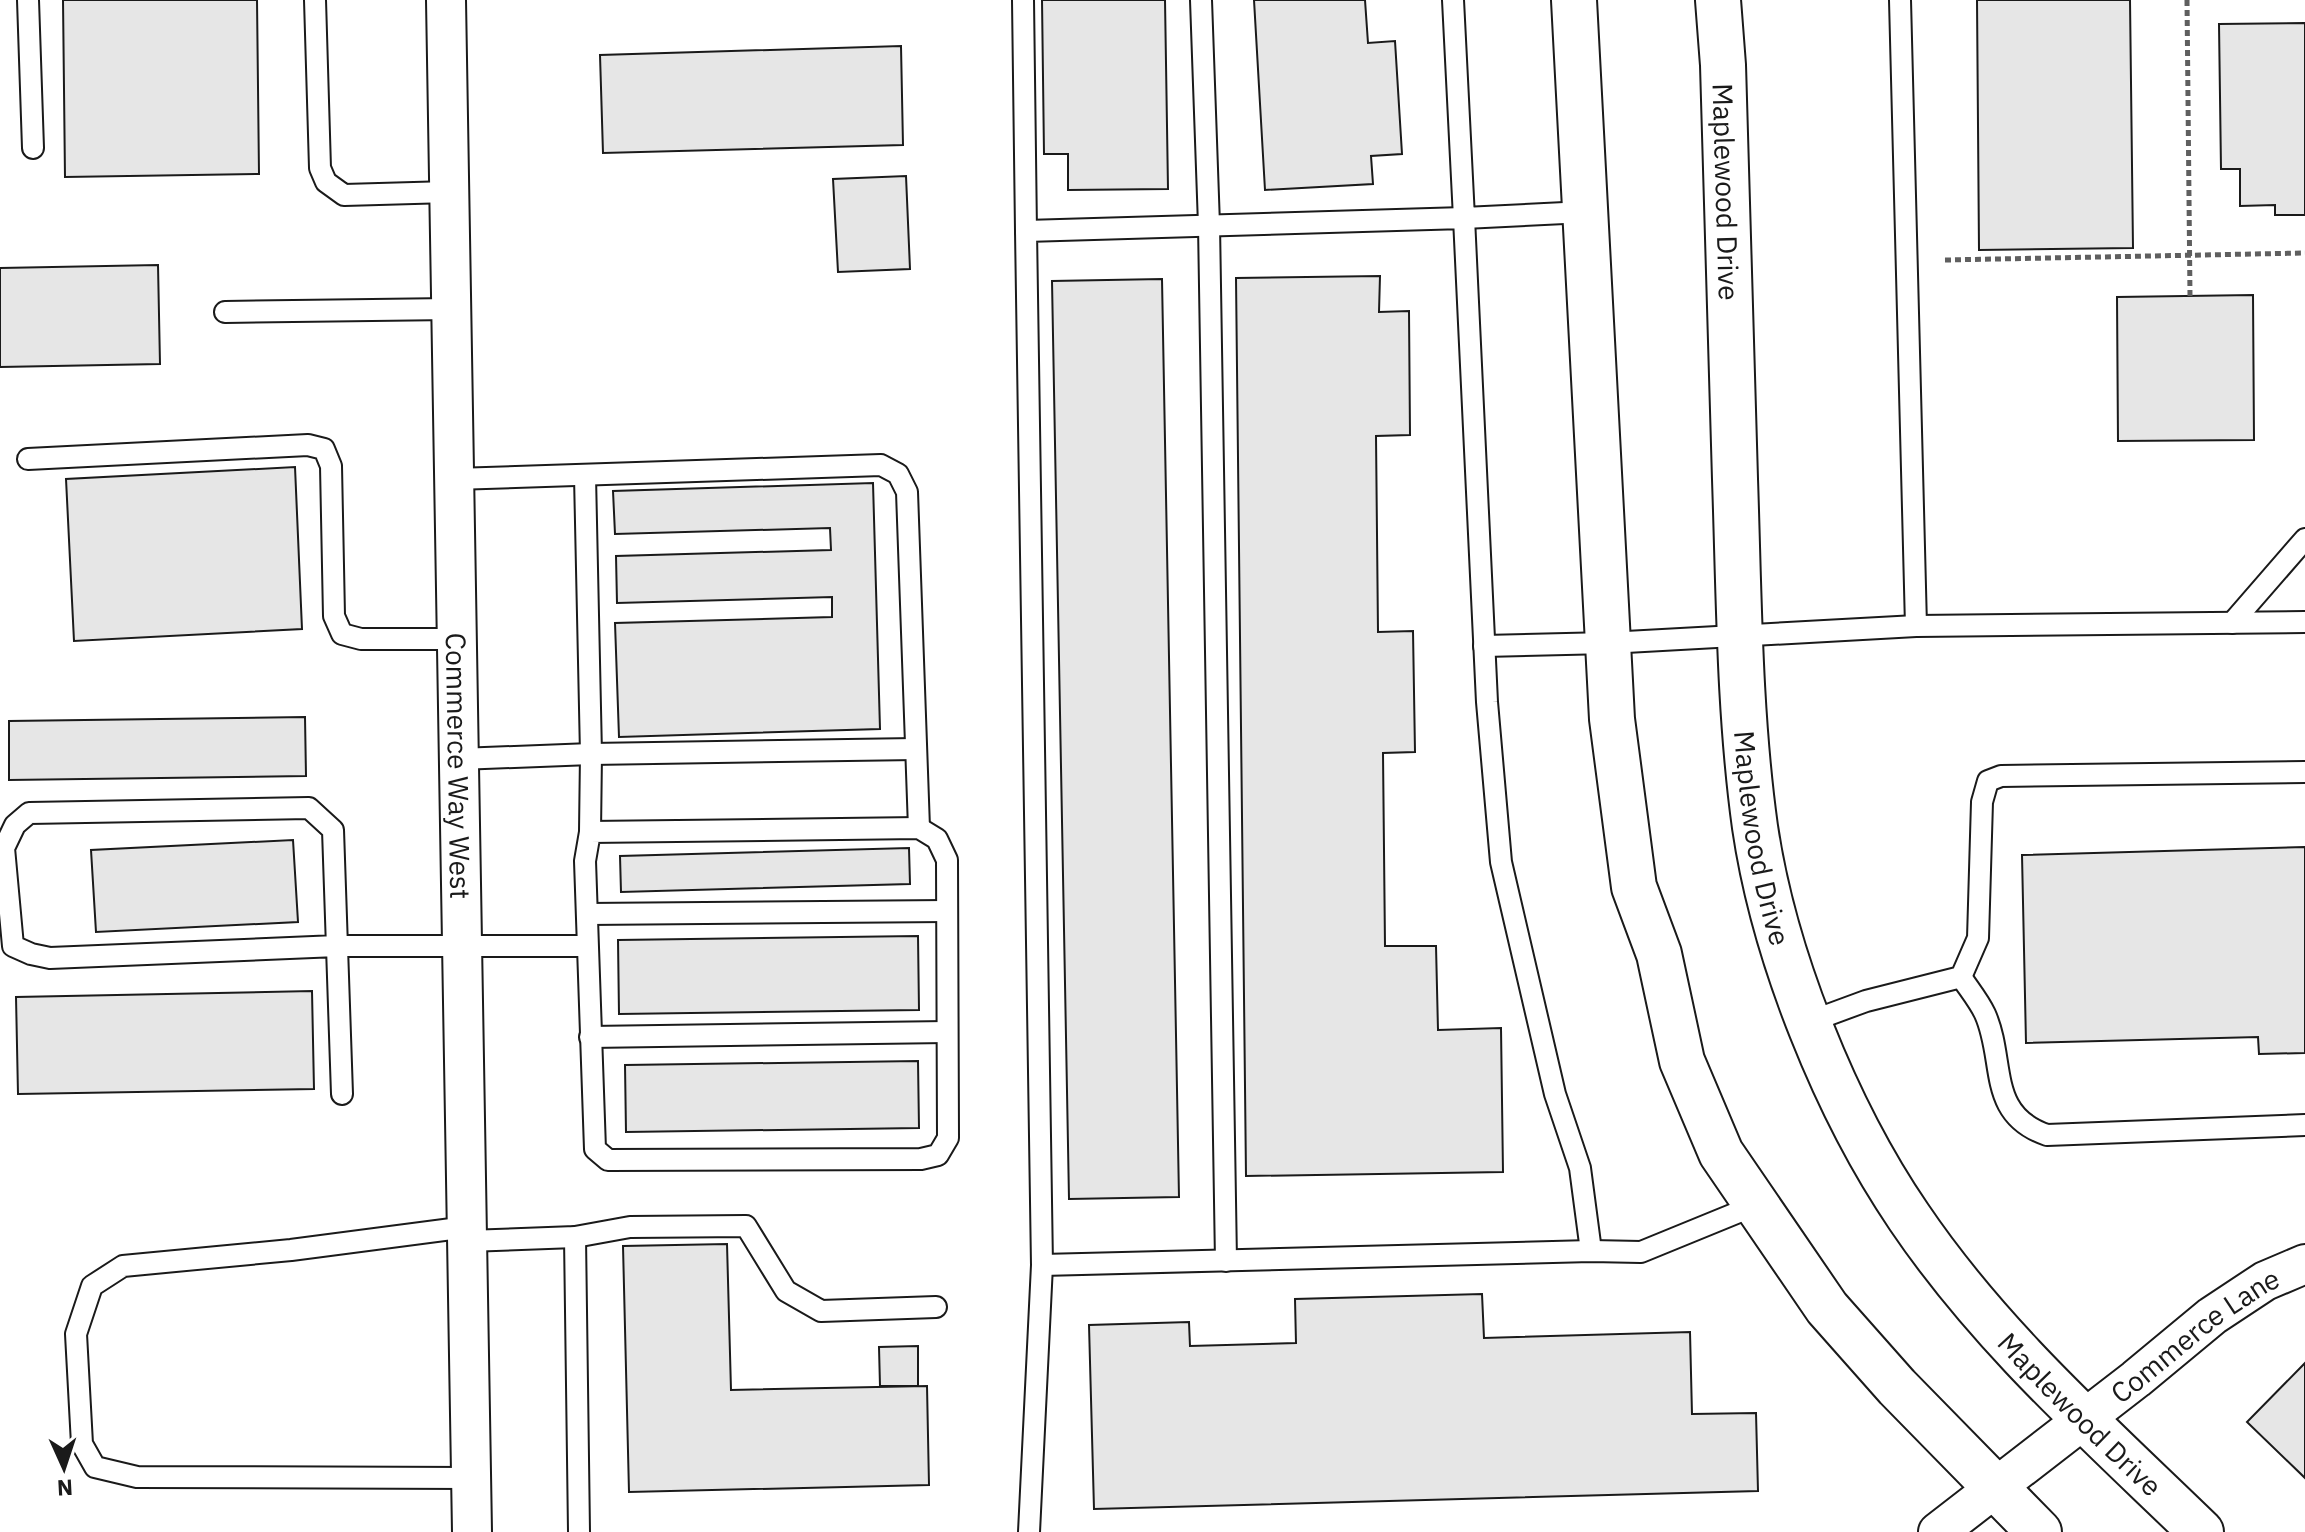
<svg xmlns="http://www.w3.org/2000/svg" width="2305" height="1532" font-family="'IBM Plex Sans',sans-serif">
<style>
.building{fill:#e6e6e6;stroke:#1a1a1a;stroke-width:2}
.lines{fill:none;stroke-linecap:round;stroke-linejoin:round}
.lane-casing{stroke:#1a1a1a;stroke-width:24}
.street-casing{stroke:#1a1a1a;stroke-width:42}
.secondary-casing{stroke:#1a1a1a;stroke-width:48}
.path{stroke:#5f5f5f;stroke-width:5;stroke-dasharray:6 4;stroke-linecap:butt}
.lane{stroke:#fff;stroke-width:20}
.street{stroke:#fff;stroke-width:38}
.secondary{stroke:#fff;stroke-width:44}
.labels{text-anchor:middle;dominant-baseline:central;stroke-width:6;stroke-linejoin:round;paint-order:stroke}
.street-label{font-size:28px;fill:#1a1a1a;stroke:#fff}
</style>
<rect width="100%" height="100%" fill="#fff"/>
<g class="building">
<path d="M63 0H257L259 174 65 177Z"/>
<path d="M1042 0H1165L1168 189 1068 190V154H1044Z"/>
<path d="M1254 0H1365L1368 43 1395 41 1402 154 1371 156 1373 184 1265 190Z"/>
<path d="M1977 0H2130L2133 248 1979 250Z"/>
<path d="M2305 23V215H2275V205L2240 206V169H2221L2219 24Z"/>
<path d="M901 46 903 145 603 153 600 55Z"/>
<path d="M906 176 910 269 838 272 833 179Z"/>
<path d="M158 265 160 364 0 367V268Z"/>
<path d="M1380 276 1379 312 1409 311 1410 435 1376 436 1378 632 1413 631 1415 752 1383 753 1385 946H1436L1438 1030 1501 1028 1503 1172 1246 1176 1236 278Z"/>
<path d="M1162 279 1179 1197 1069 1199 1052 281Z"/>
<path d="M2253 295 2254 440 2118 441 2117 297Z"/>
<path d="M295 467 302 629 74 641 66 479Z"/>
<path d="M873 483 880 729 619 737 615 623 832 617V597L617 603 616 556 831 550 830 528 615 534 613 491Z"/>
<path d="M305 717 306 776 9 780V721Z"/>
<path d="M293 840 298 922 96 932 91 850Z"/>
<path d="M2305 847V1053L2259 1054 2258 1037 2026 1043 2022 855Z"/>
<path d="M909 848 910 884 621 892 620 856Z"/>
<path d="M918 936 919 1010 619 1014 618 940Z"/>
<path d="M312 991 314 1089 18 1094 16 997Z"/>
<path d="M918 1061 919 1128 626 1132 625 1065Z"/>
<path d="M727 1244 731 1390 927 1386 929 1485 629 1492 623 1246Z"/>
<path d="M1482 1294 1484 1338 1690 1332 1692 1414 1756 1413 1758 1491 1094 1509 1089 1325 1189 1322 1190 1346 1296 1343 1295 1299Z"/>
<path d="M918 1346V1386H880L879 1347Z"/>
<path d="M2305 1363V1478L2247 1422Z"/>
</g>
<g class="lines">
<g class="lane-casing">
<g id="lane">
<path d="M28 0 33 148"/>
<path d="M315 0 320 168 326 182 344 195 449 192"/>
<path d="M1023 0 1026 231"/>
<path d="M1201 0 1209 225 1226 1261"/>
<path d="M1453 0 1464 218 1585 212"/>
<path d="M1900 0 1916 626"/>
<path d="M225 312 451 309"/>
<path d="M28 459 308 445 324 449 331 466 334 616 342 634 361 639H456"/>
<path d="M585 476 591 754 590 832 585 861 595 1149 608 1160 921 1159 938 1155 948 1138 947 860 937 839 919 828 590 832"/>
<path d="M454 479 881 465 898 474 907 492 919 828"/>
<path d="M2232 623 2305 539"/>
<path d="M1484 646 1608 643 1916 626 2305 622"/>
<path d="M459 759 591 754 916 749"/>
<path d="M587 914 947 911"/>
<path d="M1961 977C1969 989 1979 1001 1985 1014 2006 1061 1986 1114 2047 1135L2305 1125"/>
<path d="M1809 1022 1866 1001 1961 977 1978 938 1982 802 1988 781 2001 776 2305 772"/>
<path d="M590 1037 947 1032"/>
<path d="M342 1094 333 830 309 808 29 813 15 825 4 848 13 946 31 954 50 958 337 946H587"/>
<path d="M467 1227 291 1250 123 1266 92 1286 76 1334 82 1444 95 1467 137 1477 471 1478"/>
<path d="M575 1237 579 1532"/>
<path d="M467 1241 575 1237 630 1227 746 1226 786 1291 821 1311 936 1307"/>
<path d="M1042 1265 1591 1251 1641 1252 1756 1205"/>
<path d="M1029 1532 1042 1265 1026 231 1464 218 1487 702 1501 862 1555 1094 1580 1168 1591 1251"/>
</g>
</g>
<g class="street-casing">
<g id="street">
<path id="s1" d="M446 0 472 1532"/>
<path id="s2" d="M1938 1532 2136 1379 2212 1316 2265 1281 2305 1264"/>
</g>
</g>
<g class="secondary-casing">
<g id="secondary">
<path d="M1574 0 1612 719 1634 887 1659 954 1682 1061 1721 1153 1827 1308 1897 1387 2039 1532"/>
<path id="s3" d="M1718 0 1723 65C1727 203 1731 341 1735 479 1739 595 1739 712 1755 827 1774 956 1836 1110 1909 1217 1990 1337 2098 1432 2201 1532"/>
</g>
</g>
<g class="path">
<path d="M2187 0 2190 296"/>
<path d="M1945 260 2305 253"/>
</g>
<use href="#lane" class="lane"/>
<use href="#street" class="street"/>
<use href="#secondary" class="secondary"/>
</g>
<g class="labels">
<g class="street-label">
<text stroke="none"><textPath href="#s3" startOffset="192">Maplewood Drive</textPath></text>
<text stroke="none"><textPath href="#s1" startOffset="766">Commerce Way West</textPath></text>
<text stroke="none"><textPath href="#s3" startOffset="840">Maplewood Drive</textPath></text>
<text stroke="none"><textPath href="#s2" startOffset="324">Commerce Lane</textPath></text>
<text stroke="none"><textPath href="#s3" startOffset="1512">Maplewood Drive</textPath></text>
</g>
</g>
<g transform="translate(64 1468) rotate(177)" stroke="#ffffff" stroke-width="6" paint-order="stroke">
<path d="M0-6L14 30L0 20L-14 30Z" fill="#1a1a1a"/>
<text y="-12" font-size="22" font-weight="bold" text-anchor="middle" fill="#1a1a1a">N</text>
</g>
</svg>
